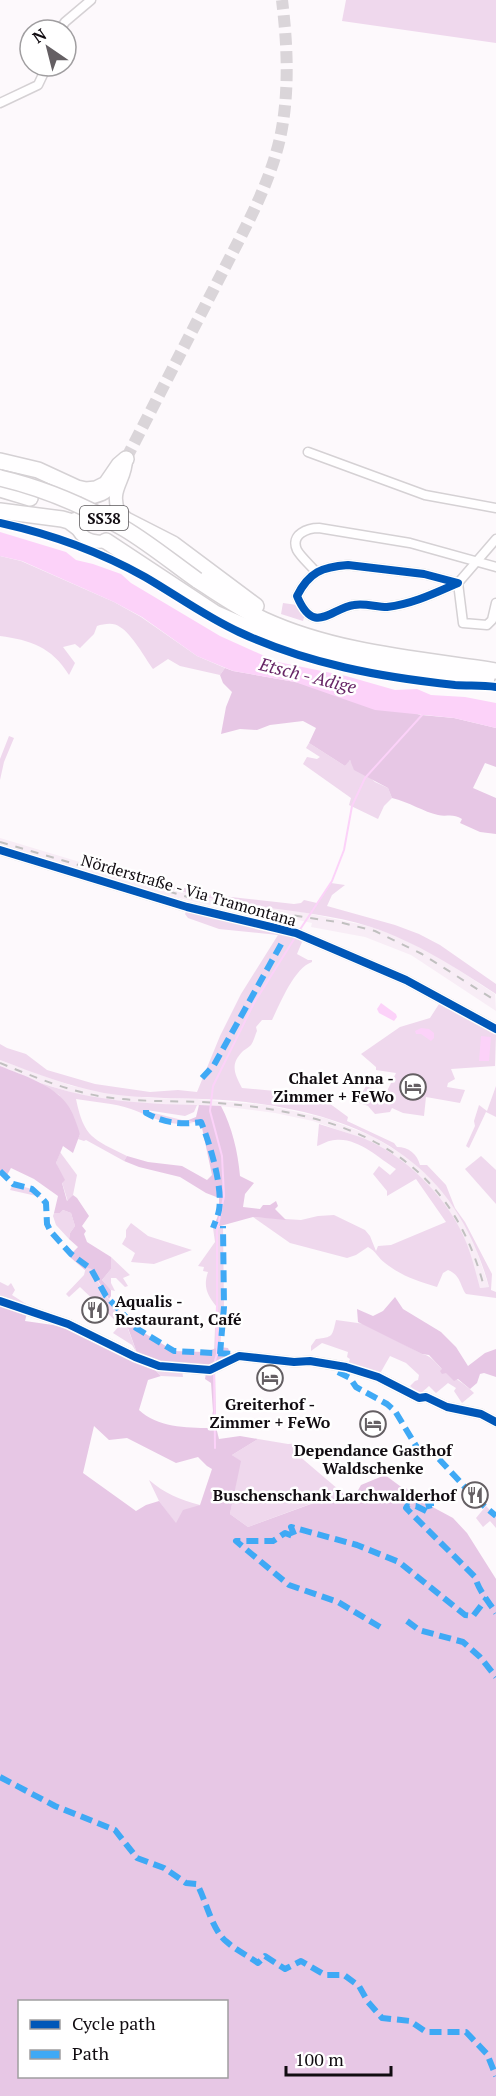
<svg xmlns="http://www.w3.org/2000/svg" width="496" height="2096" font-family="'PT Serif',serif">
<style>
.built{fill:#f8edf6}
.green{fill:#efd8ed}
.forest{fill:#e7c7e5;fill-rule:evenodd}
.water{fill:#fcd2f9}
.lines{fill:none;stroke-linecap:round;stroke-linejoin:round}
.stream{stroke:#fcd2f9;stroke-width:2}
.secondary-tunnel{stroke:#dad5d9;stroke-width:12;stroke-dasharray:12 6;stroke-linecap:butt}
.street-casing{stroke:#d5d1d4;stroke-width:11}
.secondary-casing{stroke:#d5d1d4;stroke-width:15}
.highway-casing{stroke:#d5d1d4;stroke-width:18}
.street{stroke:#fffeff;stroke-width:8}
.secondary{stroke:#fffeff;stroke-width:12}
.highway{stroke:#fffeff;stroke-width:15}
.rail{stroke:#c1c0c0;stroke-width:2;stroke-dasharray:8 8;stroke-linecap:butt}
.highway-bridge-casing{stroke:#d5d1d4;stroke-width:18;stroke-linecap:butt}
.highway-bridge{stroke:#fffeff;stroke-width:15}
.quiet{stroke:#3fa9f5;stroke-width:6;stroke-dasharray:12 6;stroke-linecap:butt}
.cycleway-casing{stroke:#fff;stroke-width:11}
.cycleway{stroke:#0057b8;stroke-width:8}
.labels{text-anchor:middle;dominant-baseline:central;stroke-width:5;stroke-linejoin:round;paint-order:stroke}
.shield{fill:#fff;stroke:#585558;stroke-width:1.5}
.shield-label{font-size:15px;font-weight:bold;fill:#110c11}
.street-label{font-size:16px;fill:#110c11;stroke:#fff}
.poi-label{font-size:16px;font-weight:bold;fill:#110c11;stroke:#fff;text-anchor:end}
.water-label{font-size:18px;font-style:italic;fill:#672666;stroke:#fff}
</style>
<rect width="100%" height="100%" fill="#fdf9fc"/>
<g class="built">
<path d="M0 838 176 891 206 898 283 908 368 926 394 935 436 955 495 994 496 1011 411 955 365 937 311 927 312 923 298 920 223 908 170 896 0 844Z"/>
<path d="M0 1060 72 1086 148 1098 197 1099 266 1105 325 1118 372 1136 410 1159 440 1187 464 1222 473 1240 489 1287 480 1288 462 1234 447 1208 435 1193 405 1165 364 1139 313 1121 275 1113 221 1106 147 1105 105 1100 73 1093 41 1083 0 1066Z"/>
</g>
<g class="green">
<path d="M346 0H496V43L342 21Z"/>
<path d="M0 556 21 561 114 602 141 617 197 656 225 668 220 675 180 666 168 659 153 669C145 658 132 634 120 627 114 622 104 624 97 626L94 634 80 648 75 644 63 647 75 663 69 675C52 647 30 640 0 636Z"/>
<path d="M283 603 297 605 305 614 303 621 281 614Z"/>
<path d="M9 736 14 738 4 762 0 780V759Z"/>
<path d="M309 743 345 766 349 760 375 782 388 788 392 798 384 806 378 819 349 805 351 798 303 764 307 757 317 759 320 757 306 748Z"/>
<path d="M144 878 213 895 294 904 301 903 304 900 317 903 331 883 345 885 332 895 327 906 395 925 419 934 440 945 496 984V994C455 967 418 943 371 927 330 914 286 911 244 904 209 899 175 891 141 880Z"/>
<path d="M187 910 293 935 302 942 297 954 308 960H312V962C294 968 280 1004 272 1020H262L256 1027 257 1031C255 1035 254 1041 251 1045 249 1047 246 1049 243 1051 230 1064 234 1073 242 1088L318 1095 348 1117 347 1121 394 1143 397 1147C409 1147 417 1154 420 1165H427L446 1185 455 1208 465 1222 492 1274 491 1290 496 1292V1298L466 1294C460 1286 461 1275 448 1270L443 1273 437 1287C418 1281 401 1276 385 1263 378 1258 376 1251 368 1247L356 1255 347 1258 290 1243 253 1217 301 1220 318 1216 334 1215 365 1230 370 1236 376 1251 378 1246 391 1245 446 1222 416 1179 387 1196V1191L373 1174 379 1166 390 1175 396 1169C379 1158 357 1137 335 1140 329 1140 323 1144 317 1146L319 1124C334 1129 349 1133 363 1138 404 1155 445 1195 463 1235 471 1252 475 1270 480 1288L489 1287C454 1158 361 1114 236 1101 192 1097 148 1100 104 1093 68 1086 34 1073 0 1060V1044L7 1048 26 1054 47 1070 95 1084 150 1092 178 1090 197 1092 220 1036 241 994 278 935 219 929 188 918 185 914Z"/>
<path d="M439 1004 496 1035 495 1066 451 1069 455 1079 448 1083 447 1087 465 1090 460 1103 426 1097 424 1116 403 1113 392 1108 390 1112 375 1114 368 1106 357 1102 366 1086 376 1090 388 1089 396 1073 376 1070V1067L361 1054 400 1027 430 1018Z"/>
<path d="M41 1083C92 1101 143 1104 197 1105L194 1112 185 1116 146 1110 149 1114 150 1112 194 1123C164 1126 158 1119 131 1109 114 1103 94 1102 76 1099 84 1138 93 1139 127 1156L124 1161 86 1140 84 1141 78 1139 80 1134 59 1095Z"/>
<path d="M496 1086V1117L486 1112 469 1148 466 1146 475 1126 474 1121 479 1105 487 1111Z"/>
<path d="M60 1152 77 1175 73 1195 68 1202 56 1163Z"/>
<path d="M481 1156 496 1170V1204L465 1169Z"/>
<path d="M13 1184 32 1189 41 1197 10 1190Z"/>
<path d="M63 1210 71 1213 75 1226 70 1233 69 1239 56 1225 53 1216 54 1213H60Z"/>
<path d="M131 1223 148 1236 192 1250 154 1264 131 1262 135 1253 122 1244 126 1237V1230Z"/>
<path d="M223 1226 224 1307 220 1347 214 1350 216 1306C207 1295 203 1286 208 1272L203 1271 204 1267 198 1266 215 1242 213 1228Z"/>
<path d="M111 1257 130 1275 123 1278 128 1286 125 1287 116 1278H111V1283L115 1291 111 1290 102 1280 111 1269Z"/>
<path d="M89 1266 106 1296 136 1328 128 1329 137 1353 132 1345 113 1333 120 1325 80 1287 69 1297 66 1294 84 1275 86 1267Z"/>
<path d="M0 1282 8 1286 11 1283 15 1290 12 1295 40 1313 0 1301Z"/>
<path d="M336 1320 365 1324 422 1354C433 1356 437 1366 446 1372 456 1379 465 1384 474 1393L462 1403 454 1391 456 1388 448 1383 436 1393 429 1386 420 1394 410 1386 415 1381 418 1380 419 1375 406 1363 390 1356 378 1377 347 1367 350 1359 347 1357 348 1352 322 1343 311 1351V1346L316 1339C333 1337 332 1337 336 1320Z"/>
<path d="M154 1369H182L183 1377 161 1376Z"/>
<path d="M258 1439 288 1444 303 1443 298 1455 352 1501 329 1497 248 1527 230 1514 240 1461 232 1455Z"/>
<path d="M149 1480C164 1493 180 1500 200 1505L176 1524 159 1501Z"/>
<path d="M486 1506 496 1516V1528L490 1521 483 1527 476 1518Z"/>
</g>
<g class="forest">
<path d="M225 668 233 671 295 682 421 715 454 718 496 728V767L485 763 473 788 496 798V834L480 832 460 823 462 819C453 813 447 817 438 815 424 812 409 802 392 798L388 788 354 770 350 760 345 766 309 743 316 728 303 721 270 725 257 730 240 729 221 734 226 707 232 692 223 683 220 675Z"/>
<path d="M0 1066C24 1076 54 1084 69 1107 74 1115 77 1125 80 1134L73 1153 63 1146 56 1163 65 1180 62 1183 67 1201 73 1195 77 1198 89 1216 82 1226 86 1231 84 1234 87 1242 111 1257V1269L102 1280 111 1290V1296L109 1299 91 1269 86 1267 85 1270 71 1258V1254L78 1247 69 1239 70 1233 75 1226 71 1213 63 1210 60 1213H54L58 1196 34 1179 11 1168 6 1177 0 1171Z"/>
<path d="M199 1105 221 1106C232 1127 238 1152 240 1176L254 1183 245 1194 243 1207 260 1209 263 1205H270L276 1201 278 1206 275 1209 286 1220 253 1217 213 1228 219 1213V1198L206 1193 180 1177 139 1167 124 1161 127 1156 148 1162 182 1166 207 1180 212 1175 201 1123 186 1121 196 1117Z"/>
<path d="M395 1297 403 1309 441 1332 456 1347 468 1366 485 1353 496 1349V1377L484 1373 480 1374 477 1383 470 1389 458 1379 454 1381 446 1373 442 1374 440 1371 442 1369 429 1355 422 1354 358 1322 357 1309 373 1316 383 1311Z"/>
<path d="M0 1303 27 1313 25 1321 67 1327 154 1369 161 1376 148 1380 139 1410C157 1427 186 1428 210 1428L213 1411 211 1383 205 1379 206 1373 195 1368 137 1358V1353L128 1328H136L174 1351 204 1352 220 1347 228 1348 230 1353 239 1356 215 1370 216 1427 219 1439 240 1436 258 1439 232 1455 241 1461 230 1514 248 1527 330 1497 352 1501 361 1485 385 1475 404 1489 406 1488 427 1504 453 1518 467 1533 496 1579V2096H0ZM94 1426 109 1440 127 1438 176 1463 198 1457 207 1466 212 1469 200 1505 183 1510 176 1523 159 1501 146 1505 136 1511 83 1473ZM20 2002H226V2076H20Z"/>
</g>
<g class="water">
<path d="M0 532 66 552 76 560 93 564 121 574 131 583 220 636 278 662 346 676 395 690 417 689 431 695 465 697 496 703V728L454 718 375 710 295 682 233 671 197 656 142 617 114 602 22 561 0 556Z"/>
<path d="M381 1003 396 1014 397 1017 394 1021 379 1013 377 1009Z"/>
<path d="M421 1028 429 1029 434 1033V1038L431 1041 421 1034H416L415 1031Z"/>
<path d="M481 1036 491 1037 489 1061H479Z"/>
</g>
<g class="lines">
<g class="stream">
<path d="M299 931 332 881 344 850 352 806 365 778 423 714"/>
<path d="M214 1364 217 1354V1231L224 1196 222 1156 210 1111 213 1086 254 1003 296 936"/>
<path d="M214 1370 215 1448"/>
</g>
<path class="secondary-tunnel" d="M126 459C158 397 190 335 222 273 246 226 275 176 283 122 289 82 287 41 282 0"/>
<g class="street-casing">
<g id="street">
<path d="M60 30 65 22 91 0"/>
<path d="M0 103 38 85 47 66"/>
<path d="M308 452 425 495 496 508"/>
<path d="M496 539 458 583 463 623 487 625 492 620 496 603"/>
<path d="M348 565 424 574 458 583C435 593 413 604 387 607 376 607 365 603 354 605 331 608 314 637 297 596 309 572 322 567 348 565Z"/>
<path d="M316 572C311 566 300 556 297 550 290 534 308 528 319 528L410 543 496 567"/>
<path d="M0 850 187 907 296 933 406 980 496 1029"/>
<path d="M0 1301 68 1324 135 1357 159 1366 210 1370 239 1356 294 1362 310 1361 346 1367 378 1377 419 1398 426 1397 447 1407 481 1414 496 1422"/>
</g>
</g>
<g class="secondary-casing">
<g id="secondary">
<path d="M87 499C102 495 109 493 116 479"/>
<path d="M120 515C108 489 126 482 126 459"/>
<path d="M75 519C77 536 89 544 106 541"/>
</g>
</g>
<g class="highway-casing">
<g id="highway">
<path d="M0 461 38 470 77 488 86 490 96 489 106 484 119 465 126 459"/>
<path d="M0 489 30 498"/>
<path d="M0 511 62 519 69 521 77 527"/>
<path d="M120 515 126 520 173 544 256 606"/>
<path d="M106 541 215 613 280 642"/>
<path d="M197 580C219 594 240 609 264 620 336 653 419 659 496 671"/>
<path d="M272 632C291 641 311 650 332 656 381 672 436 675 487 678"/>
</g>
</g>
<use href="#street" class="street"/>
<use href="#secondary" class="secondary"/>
<use href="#highway" class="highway"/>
<g class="rail">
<path d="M0 842 201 901 343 923 375 931 422 954 496 1001"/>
<path d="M0 1063C32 1076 65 1090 99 1096 138 1103 178 1100 217 1103 346 1113 449 1152 484 1287"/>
</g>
<g class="highway-bridge-casing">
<path id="highway-bridge" d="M0 478C43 488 87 507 125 529 150 544 173 563 197 580"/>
</g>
<use href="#highway-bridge" class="highway-bridge"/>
<g class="quiet">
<path d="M202 1078 214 1065 284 939"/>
<path d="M146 1110V1113C164 1123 181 1125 201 1122 210 1144 223 1187 219 1210 218 1216 215 1222 213 1228"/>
<path d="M0 1171 13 1184 32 1189 41 1197 46 1203 47 1224 51 1232 71 1254 91 1269 106 1296 136 1328 174 1351 234 1354"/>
<path d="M220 1354 224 1307 223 1226"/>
<path d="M338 1372 350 1378 356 1387 387 1404 395 1411 421 1454"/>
<path d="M439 1459 476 1499 496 1516"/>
<path d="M434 1503H428L430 1510 428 1512 416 1506 408 1505 406 1508 475 1577C479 1591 488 1601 496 1613"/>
<path d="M407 1621 419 1630 463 1642 480 1657 496 1677"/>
<path d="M380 1627 338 1602 289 1585 236 1541H273L285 1533 295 1537 291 1527 357 1545 399 1562 465 1615 473 1616 487 1598"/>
<path d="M0 1777 55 1806 115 1830 137 1858 164 1868 186 1883 197 1884C206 1900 212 1931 227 1942 236 1950 248 1956 258 1963L265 1956 285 1969 301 1961 325 1975H344L359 1986 368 2002 382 2018 410 2021 426 2032H466L487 2054 496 2076"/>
</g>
<g class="cycleway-casing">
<g id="cycleway">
<path d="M0 523C50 534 100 552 145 577 176 595 206 617 239 632 308 664 380 677 455 685 469 686 482 685 496 687"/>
<path d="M348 565 424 574 458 583C435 593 413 604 387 607 376 607 365 603 354 605 331 608 314 637 297 596 309 572 322 567 348 565Z"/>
<path d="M0 850 187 907 296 933 406 980 496 1029"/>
<path d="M0 1301 68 1324 135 1357 159 1366 210 1370 239 1356 294 1362 310 1361 346 1367 378 1377 419 1398 426 1397 447 1407 481 1414 496 1422"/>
</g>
</g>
<use href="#cycleway" class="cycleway"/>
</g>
<defs>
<g id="hotel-ring" transform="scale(1.35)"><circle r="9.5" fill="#fff" stroke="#645f63" stroke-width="1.5"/><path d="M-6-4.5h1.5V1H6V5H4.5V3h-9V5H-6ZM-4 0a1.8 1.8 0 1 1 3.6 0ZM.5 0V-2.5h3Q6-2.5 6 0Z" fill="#645f63"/></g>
<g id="restaurant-ring" transform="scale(1.35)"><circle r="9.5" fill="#fff" stroke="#645f63" stroke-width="1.5"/><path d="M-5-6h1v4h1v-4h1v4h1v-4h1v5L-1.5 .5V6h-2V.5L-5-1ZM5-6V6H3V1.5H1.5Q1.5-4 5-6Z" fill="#645f63"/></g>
</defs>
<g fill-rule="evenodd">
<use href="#hotel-ring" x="413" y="1087"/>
<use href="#restaurant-ring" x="95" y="1310"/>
<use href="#hotel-ring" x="270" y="1378"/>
<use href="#hotel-ring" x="373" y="1424"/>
<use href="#restaurant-ring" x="475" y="1495"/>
</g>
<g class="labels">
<rect class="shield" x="80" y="506" width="48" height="24" rx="4.5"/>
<g class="shield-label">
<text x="104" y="518">SS38</text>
</g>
<g class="street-label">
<text transform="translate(189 890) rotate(16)">Nörderstraße - Via Tramontana</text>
</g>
<g class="poi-label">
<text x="394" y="1078">Chalet Anna -<tspan x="394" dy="18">Zimmer + FeWo</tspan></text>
<text x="115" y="1301" text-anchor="start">Aqualis -<tspan x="115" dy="18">Restaurant, Café</tspan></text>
<text x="270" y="1404" text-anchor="middle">Greiterhof -<tspan x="270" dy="18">Zimmer + FeWo</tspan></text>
<text x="373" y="1450" text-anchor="middle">Dependance Gasthof<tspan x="373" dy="18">Waldschenke</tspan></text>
<text x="456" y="1495">Buschenschank Larchwalderhof</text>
</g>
<g class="water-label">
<text transform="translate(308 675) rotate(14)">Etsch - Adige</text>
</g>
</g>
<rect x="18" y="2000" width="210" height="78" fill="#ffffff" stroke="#a09ea0" stroke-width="1.5"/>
<rect x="30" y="2020" width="30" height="9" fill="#0057b8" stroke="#a09ea0" stroke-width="1.5"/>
<text x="72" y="2030" font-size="18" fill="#110c11">Cycle path</text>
<rect x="30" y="2050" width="30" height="9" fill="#3fa9f5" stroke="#a09ea0" stroke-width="1.5"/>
<text x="72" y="2060" font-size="18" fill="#110c11">Path</text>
<g transform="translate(48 48) rotate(325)"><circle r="28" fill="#ffffff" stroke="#a09ea0" stroke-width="1.5"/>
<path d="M0-4.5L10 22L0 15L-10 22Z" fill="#645f63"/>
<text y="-9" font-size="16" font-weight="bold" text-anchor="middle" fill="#110c11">N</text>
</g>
<path d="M286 2066v9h105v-9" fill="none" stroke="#110c11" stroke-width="3"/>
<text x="295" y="2066" font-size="18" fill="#110c11" stroke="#ffffff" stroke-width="4.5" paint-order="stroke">100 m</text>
</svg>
